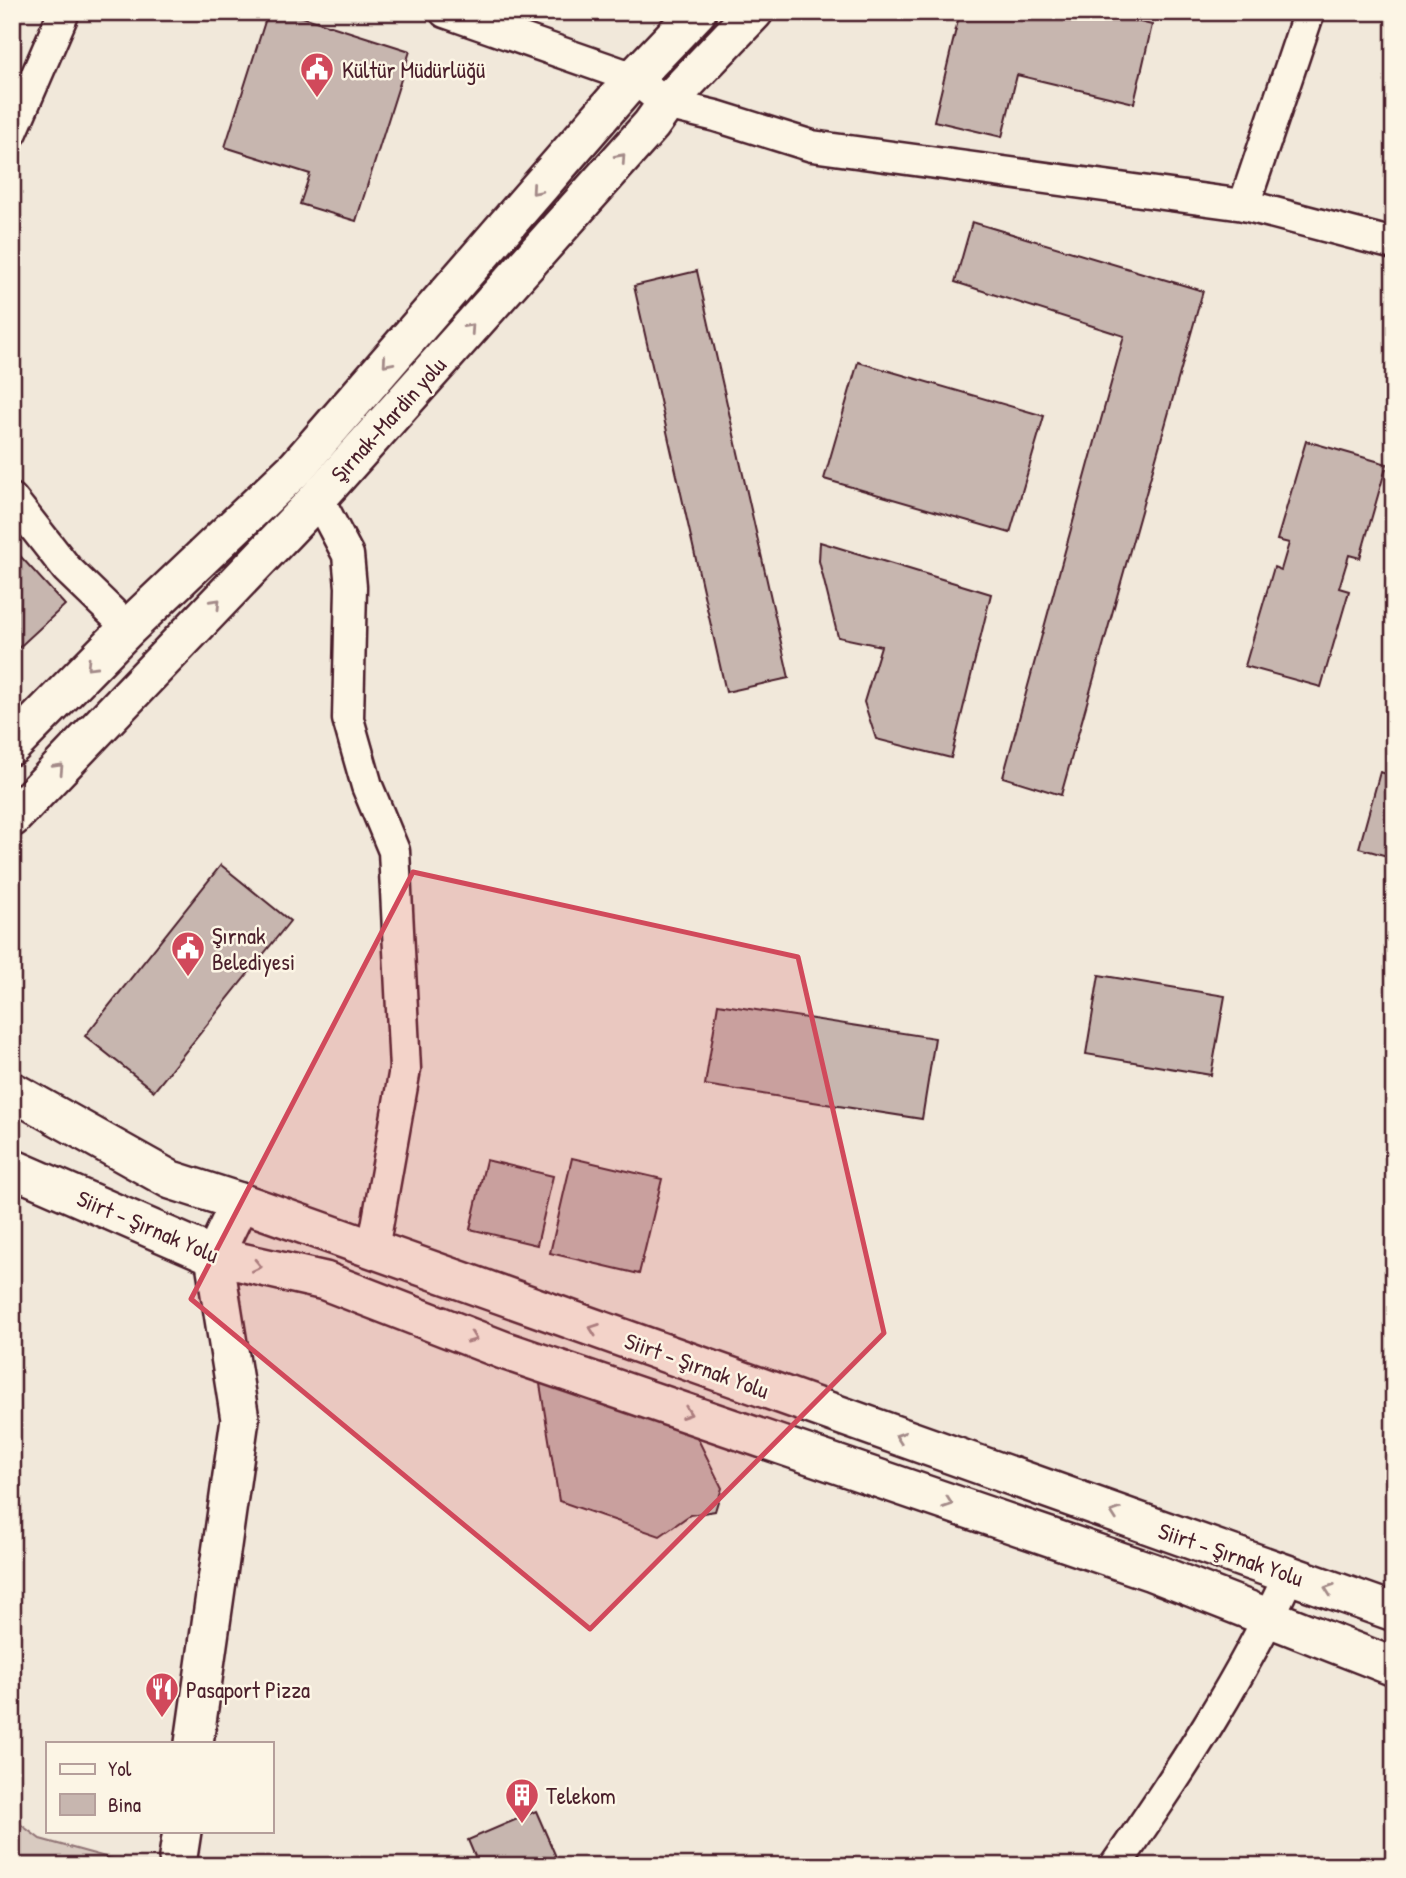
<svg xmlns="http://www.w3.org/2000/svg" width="1406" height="1878" font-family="'Patrick Hand',sans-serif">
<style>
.green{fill:#d8cac0;stroke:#917476;stroke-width:2}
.building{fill:#c7b6af;stroke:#4a1f2b;stroke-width:2}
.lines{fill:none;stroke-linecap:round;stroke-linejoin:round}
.minor-casing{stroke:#4a1f2b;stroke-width:35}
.tertiary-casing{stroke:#4a1f2b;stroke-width:42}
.minor{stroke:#fcf5e5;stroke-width:30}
.tertiary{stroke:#fcf5e5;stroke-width:37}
.oneway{stroke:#a38a88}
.marked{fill:#d1495b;fill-opacity:0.2;stroke:#d1495b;stroke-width:5;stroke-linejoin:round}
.labels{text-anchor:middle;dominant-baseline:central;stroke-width:5;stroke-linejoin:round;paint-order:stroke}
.poi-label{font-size:23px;fill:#4a1f2b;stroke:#fcf5e5;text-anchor:start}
.street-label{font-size:23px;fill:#4a1f2b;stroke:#fcf5e5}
</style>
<rect width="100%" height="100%" fill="#f1e8da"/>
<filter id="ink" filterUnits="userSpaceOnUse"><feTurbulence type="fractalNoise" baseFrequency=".0143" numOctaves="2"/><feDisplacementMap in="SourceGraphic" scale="14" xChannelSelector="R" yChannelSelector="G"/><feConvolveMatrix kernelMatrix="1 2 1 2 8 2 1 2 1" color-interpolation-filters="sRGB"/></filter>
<g filter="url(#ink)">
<path class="green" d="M12 1818 40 1839 138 1866H12Z"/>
<g class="building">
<path d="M268 12H287L410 51 356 221 300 204 310 174 225 147Z"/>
<path d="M960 12H1100L1152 25 1134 103 1017 75 1002 137 934 121Z"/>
<path d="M972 222 1203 291 1061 795 1003 777 1124 336 955 282Z"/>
<path d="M697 271 789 678 726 692 634 286Z"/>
<path d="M858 362 1044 416 1010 533 824 479Z"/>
<path d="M1306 441 1387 464 1360 558 1349 555 1339 588 1349 591 1321 687 1245 666 1274 567 1281 570 1289 543 1277 540Z"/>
<path d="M820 542 991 594 951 758 876 739 864 702 881 646 838 637 819 561Z"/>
<path d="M12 547 65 605 12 654Z"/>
<path d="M1380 772 1394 776V858L1359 848Z"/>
<path d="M221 865 290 921 154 1091 85 1036Z"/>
<path d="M1099 975 1225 996 1211 1075 1086 1054Z"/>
<path d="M718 1004 935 1038 922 1119 705 1085Z"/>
<path d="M572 1158 662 1179 639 1274 550 1253Z"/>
<path d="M486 1160 553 1176 537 1245 470 1229Z"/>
<path d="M539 1378 695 1433 722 1488 715 1511 690 1515 660 1536 559 1501Z"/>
<path d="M536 1811 560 1866H479L468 1840Z"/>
</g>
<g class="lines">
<g class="minor-casing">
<g id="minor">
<path d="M445 12 634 78 666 104 716 116 812 146 1244 205 1394 244"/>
<path d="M12 132 64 12"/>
<path d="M1244 205 1309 12"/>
<path d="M318 498 348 555 351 587 348 719 367 786 394 851 405 1069 373 1249"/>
<path d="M12 499 67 569 128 628"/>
<path d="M1115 1866C1180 1773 1242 1678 1289 1575"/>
</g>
</g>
<g class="tertiary-casing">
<g id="tertiary">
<path d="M12 746 128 628 296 468 634 78 697 12"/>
<path d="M12 818 318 498 651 125 666 104 754 12"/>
<path d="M12 1091 171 1180 240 1202 1394 1612"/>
<path d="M12 1168 214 1256 325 1281 503 1350 1152 1572 1394 1667"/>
<path d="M194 1743 240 1419 214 1256 240 1202"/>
<path d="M180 1866 178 1857 182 1831"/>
</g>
</g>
<use href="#minor" class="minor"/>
<use href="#tertiary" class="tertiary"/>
</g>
<defs><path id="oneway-chevron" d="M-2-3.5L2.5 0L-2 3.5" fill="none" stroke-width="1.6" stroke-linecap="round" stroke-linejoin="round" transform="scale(1.75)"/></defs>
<g class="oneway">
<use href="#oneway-chevron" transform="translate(621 158) rotate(-48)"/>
<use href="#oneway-chevron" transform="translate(536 190) rotate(131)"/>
<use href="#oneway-chevron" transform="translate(470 328) rotate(-48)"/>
<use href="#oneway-chevron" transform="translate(387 362) rotate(131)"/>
<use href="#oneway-chevron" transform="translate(216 603) rotate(-46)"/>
<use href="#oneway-chevron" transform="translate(91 665) rotate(135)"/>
<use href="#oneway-chevron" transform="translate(59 768) rotate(-47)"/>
<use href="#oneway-chevron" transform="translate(257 1266) rotate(13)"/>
<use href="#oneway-chevron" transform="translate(594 1329) rotate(-160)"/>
<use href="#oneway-chevron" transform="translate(472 1338) rotate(21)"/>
<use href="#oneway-chevron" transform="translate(687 1413) rotate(19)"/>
<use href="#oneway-chevron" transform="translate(900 1437) rotate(-161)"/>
<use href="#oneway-chevron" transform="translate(948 1503) rotate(19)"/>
<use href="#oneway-chevron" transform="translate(1115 1513) rotate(-161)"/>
<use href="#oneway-chevron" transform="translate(1329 1589) rotate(-161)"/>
</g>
</g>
<path class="marked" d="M413 872 798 957 884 1333 590 1629 191 1299Z"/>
<defs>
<g id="civic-pin" transform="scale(1.75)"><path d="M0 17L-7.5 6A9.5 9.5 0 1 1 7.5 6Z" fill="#d1495b" stroke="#fcf5e5"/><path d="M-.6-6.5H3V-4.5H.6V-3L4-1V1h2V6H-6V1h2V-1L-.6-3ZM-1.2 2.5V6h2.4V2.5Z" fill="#fff"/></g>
<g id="restaurant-pin" transform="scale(1.75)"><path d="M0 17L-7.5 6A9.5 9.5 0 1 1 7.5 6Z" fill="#d1495b" stroke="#fcf5e5"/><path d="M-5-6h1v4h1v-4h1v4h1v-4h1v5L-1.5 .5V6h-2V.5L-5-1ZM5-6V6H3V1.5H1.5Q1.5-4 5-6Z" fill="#fff"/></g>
<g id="building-pin" transform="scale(1.75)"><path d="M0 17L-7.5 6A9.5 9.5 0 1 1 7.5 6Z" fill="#d1495b" stroke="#fcf5e5"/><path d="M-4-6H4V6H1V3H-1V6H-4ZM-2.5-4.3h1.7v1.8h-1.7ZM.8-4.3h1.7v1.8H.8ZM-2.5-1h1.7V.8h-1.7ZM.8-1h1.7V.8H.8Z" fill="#fff"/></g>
</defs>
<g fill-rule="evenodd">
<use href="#civic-pin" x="317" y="69"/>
<use href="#civic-pin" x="188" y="948"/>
<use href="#restaurant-pin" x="162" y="1689"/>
<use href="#building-pin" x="522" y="1795"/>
</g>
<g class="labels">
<g class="poi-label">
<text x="342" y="69">Kültür Müdürlüğü</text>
<text x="212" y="935">Şırnak<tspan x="212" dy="26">Belediyesi</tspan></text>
<text x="186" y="1689">Pasaport Pizza</text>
<text x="546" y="1795">Telekom</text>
</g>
<g class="street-label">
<text transform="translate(388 419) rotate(-48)">Şırnak-Mardin yolu</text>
<text transform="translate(148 1226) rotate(23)">Siirt - Şırnak Yolu</text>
<text transform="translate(697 1365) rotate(20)">Siirt - Şırnak Yolu</text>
<text transform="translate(1231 1554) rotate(19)">Siirt - Şırnak Yolu</text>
</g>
</g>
<rect width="1406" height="1878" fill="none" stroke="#fcf5e5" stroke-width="42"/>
<rect x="21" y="21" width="1364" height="1836" fill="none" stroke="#4a1f2b" stroke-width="2.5" filter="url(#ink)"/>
<rect x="46" y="1742" width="228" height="91" fill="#fcf5e5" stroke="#b59f9b" stroke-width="2"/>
<rect x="60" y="1764" width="35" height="10" fill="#fcf5e5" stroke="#b59f9b" stroke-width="2"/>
<text x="108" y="1776" font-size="21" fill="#4a1f2b">Yol</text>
<rect x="60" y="1794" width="35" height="21" fill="#c7b6af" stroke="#b59f9b" stroke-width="2"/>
<text x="108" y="1812" font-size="21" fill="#4a1f2b">Bina</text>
</svg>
